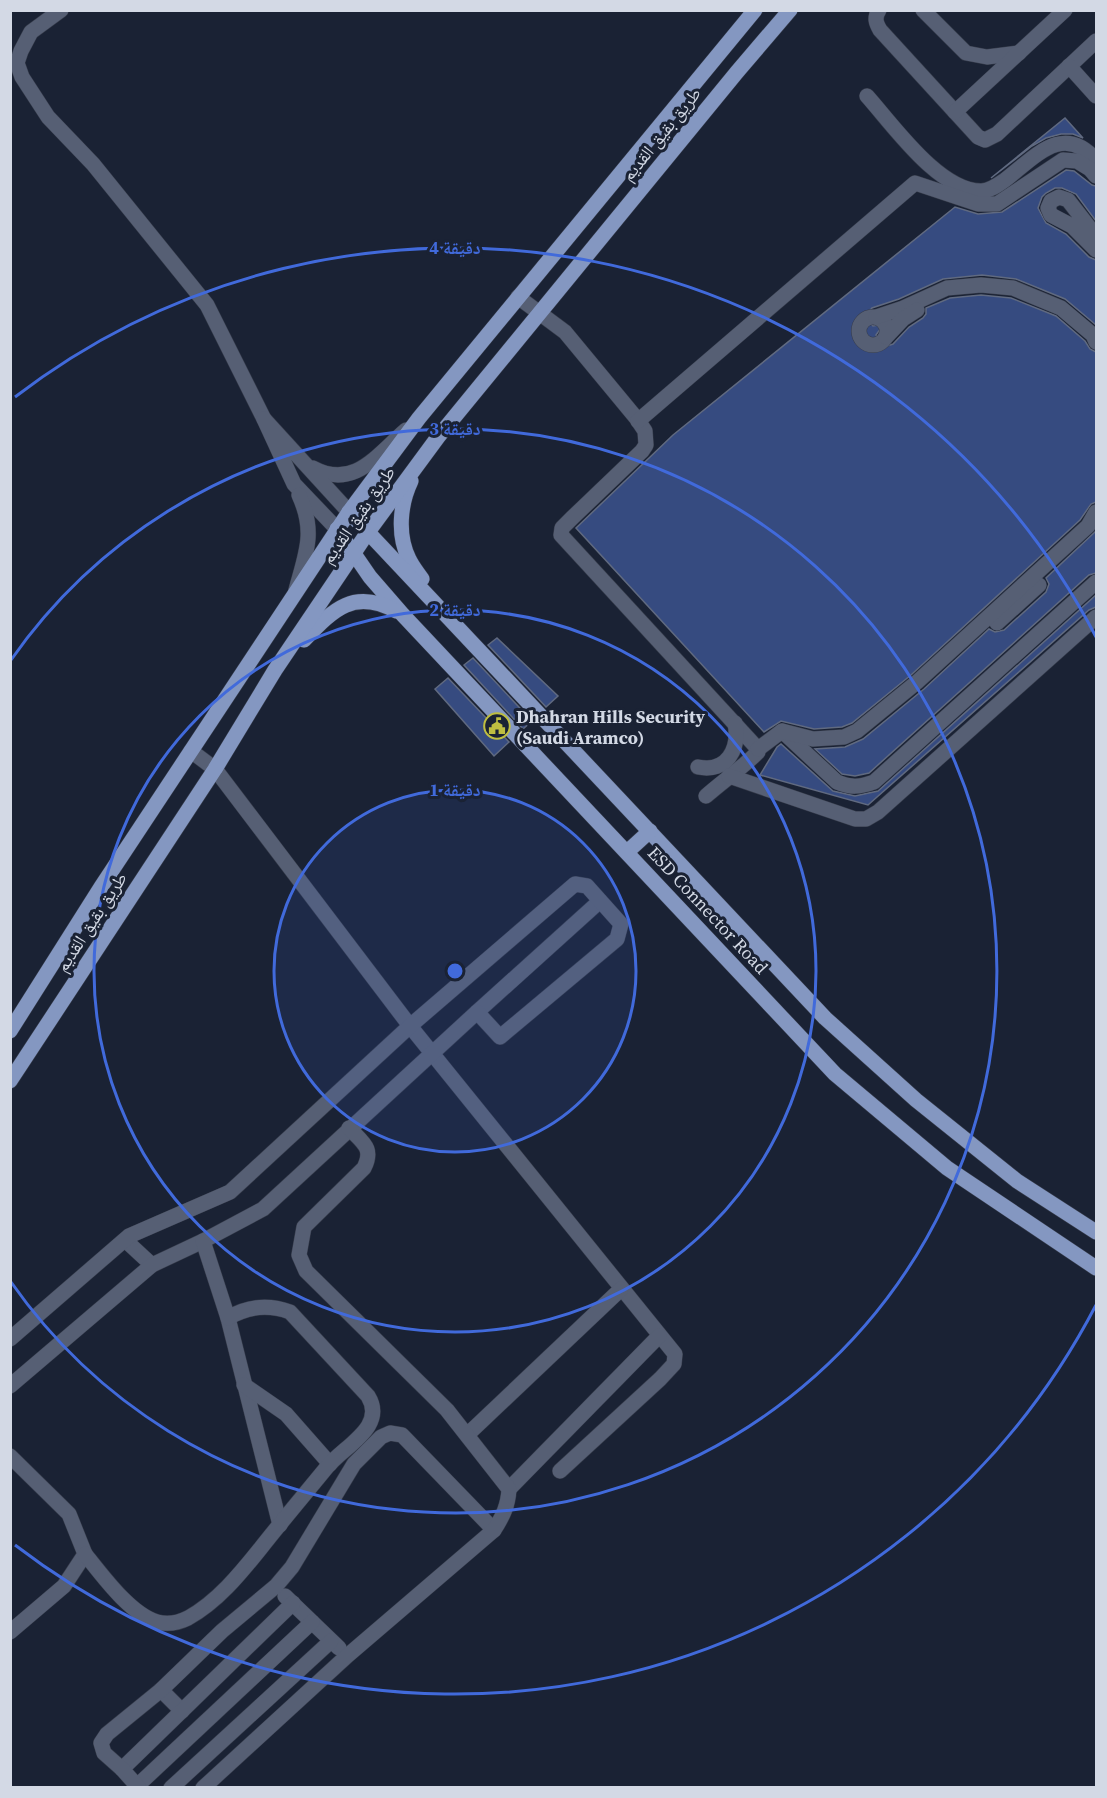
<svg xmlns="http://www.w3.org/2000/svg" width="1107" height="1798" font-family="'Source Serif 4','Noto Naskh Arabic',serif">
<style>
.building{fill:#364b80;stroke:#606a80;stroke-width:1.5}
.lines{fill:none;stroke-linecap:round;stroke-linejoin:round}
.minor-casing{stroke:#363c4b;stroke-width:16}
.major-casing{stroke:#363c4b;stroke-width:16}
.minor{stroke:#565f74;stroke-width:15}
.major{stroke:#8497c1;stroke-width:15}
.ring{fill:none;stroke:#416adb;stroke-width:3}
.labels{text-anchor:middle;dominant-baseline:central;stroke-width:6;stroke-linejoin:round;paint-order:stroke}
.street-label{font-size:18px;fill:#d3d9e5;stroke:#1a2234}
.poi-label{font-size:18px;font-weight:bold;fill:#d3d9e5;stroke:#1a2234;text-anchor:start}
.centre{fill:#416adb;stroke:#1a2234;stroke-width:3}
.ring-label{font-size:18px;text-anchor:middle;font-weight:bold;fill:#416adb;stroke:#1a2234;stroke-width:6;stroke-linejoin:round;paint-order:stroke}
</style>
<rect width="100%" height="100%" fill="#1a2234"/>
<g class="building">
<path d="M1065 118 1083 138 1073 134H1061L1046 138 1032 146 991 178Z"/>
<path d="M1066 170 1074 171 1092 185 1096 186V221L1076 194 1062 188H1055L1046 193 1042 197 1038 208 1046 223 1066 234 1089 257 1096 260V325L1065 299 1016 279 982 275 943 279 899 299 872 308 867 314V320L873 326 884 324 876 335 879 344 884 347 893 344 909 327 923 318 926 314V308L950 298 981 295 1011 298 1056 316 1085 341 1090 349 1096 352V502L1091 504 1080 520 911 675 852 723 842 727 814 729 781 721 764 732 576 528 673 435 955 207 978 214 1002 212Z"/>
<path d="M1096 531V573L1089 575 869 773 855 776 842 774 815 749 845 747 863 739 924 689 989 629 995 632 1004 630 1046 592 1049 584 1046 578Z"/>
<path d="M1096 595V607L1089 610 868 805 760 775 777 747 781 744 833 791 855 796 878 791Z"/>
<path d="M497 638 558 696 546 707 488 645Z"/>
<path d="M473 658 532 721 523 729 464 665Z"/>
<path d="M448 678 509 742 494 756 435 689Z"/>
</g>
<g class="lines">
<g class="minor-casing">
<g id="minor">
<path d="M61 10 31 32 21 51 17 63 22 77 48 117 93 164 207 305 264 419"/>
<path d="M879 10C874 18 876 23 880 30L978 137 985 140 997 134 1096 41"/>
<path d="M923 10 966 53 987 57 1019 53"/>
<path d="M1069 66 1096 96"/>
<path d="M867 96C893 125 939 191 981 191 990 191 998 185 1005 180 1035 157 1063 122 1096 160"/>
<path d="M955 112 1065 10"/>
<path d="M1096 236 1068 200 1059 197 1051 201 1048 208 1051 215 1072 226 1096 250"/>
<path d="M518 297 565 332 637 419 645 431 646 445 642 451 572 518 562 528 561 535 758 749V752C742 768 723 781 706 796"/>
<circle cx="873" cy="331" r="14"/>
<path d="M876 317 903 308 947 288 981 285 1013 288 1061 308 1093 335 1096 342"/>
<path d="M886 337 903 319 917 310"/>
<path d="M638 421 915 183 978 204H997L1063 160 1077 161 1090 169 1096 176"/>
<path d="M313 468C354 490 377 455 406 430"/>
<path d="M337 529 294 484 264 419 349 512"/>
<path d="M296 590C306 553 316 532 299 495"/>
<path d="M997 623 1039 585"/>
<path d="M782 731 837 782C851 788 860 787 874 782L1096 582"/>
<path d="M758 749 782 731 813 739 844 737 857 731 917 682 1088 526 1096 512"/>
<path d="M191 751 215 769 410 1026 675 1354 674 1364 660 1379 560 1471"/>
<path d="M698 767C727 773 740 749 735 723"/>
<path d="M729 776 855 819H866L878 812 1096 617"/>
<path d="M477 1012 600 901"/>
<path d="M125 1240 152 1265"/>
<path d="M228 1318 280 1525"/>
<path d="M10 1339 129 1236 230 1192 410 1026 575 884 587 886 621 924 617 939 500 1037 477 1012 263 1209 203 1241 152 1265 10 1386"/>
<path d="M244 1385 286 1414 330 1464"/>
<path d="M467 1435 621 1289"/>
<path d="M10 1456 69 1514 85 1554 64 1586 10 1632"/>
<path d="M509 1489 659 1336"/>
<path d="M85 1554C102 1575 130 1614 157 1622 168 1625 178 1623 188 1618 217 1602 240 1574 260 1549 282 1521 305 1494 327 1467 344 1446 387 1427 368 1396L290 1312C268 1304 248 1306 228 1318L203 1241"/>
<path d="M285 1596 339 1648"/>
<path d="M161 1690 182 1711"/>
<path d="M122 1769 293 1603"/>
<path d="M137 1786 312 1622"/>
<path d="M139 1788 122 1769 104 1753 101 1743 107 1734 161 1690 222 1631 276 1586 292 1567 354 1464 381 1437 390 1433 402 1435 494 1530"/>
<path d="M171 1788 331 1641"/>
<path d="M203 1788 347 1656 494 1530C503 1516 508 1506 509 1489L447 1410 306 1271 299 1255 304 1227 364 1168C374 1148 363 1143 349 1128"/>
</g>
</g>
<g class="major-casing">
<g id="major">
<path d="M411 481C400 504 397 535 409 559 412 566 418 573 422 579"/>
<path d="M349 512 825 1018 916 1100 1017 1181 1096 1232"/>
<path d="M337 529 370 577 403 615 835 1074 947 1168 1096 1268"/>
<path d="M304 640C333 610 353 588 396 611"/>
<path d="M627 852 650 831"/>
<path d="M10 1031 101 887 349 512 419 418 755 10"/>
<path d="M10 1081 215 769 275 670 368 532 438 437 737 72 790 10"/>
</g>
</g>
<use href="#minor" class="minor"/>
<use href="#major" class="major"/>
</g>
<circle cx="455" cy="971" r="181" fill="#416adb" fill-opacity=".12"/>
<g class="ring">
<circle cx="455" cy="971" r="181"/>
<circle cx="455" cy="971" r="361"/>
<path d="M11 660A542 542 0 1 1 11 1282"/>
<path d="M1096 1305A723 723 0 0 1 15 1545M15 397A723 723 0 0 1 1096 637"/>
</g>
<defs>
<g id="civic-ring" transform="scale(1.35)"><circle r="9.5" fill="#1a2234" stroke="#bfbe41" stroke-width="1.5"/><path d="M-.6-6.5H3V-4.5H.6V-3L4-1V1h2V6H-6V1h2V-1L-.6-3ZM-1.2 2.5V6h2.4V2.5Z" fill="#bfbe41"/></g>
</defs>
<g fill-rule="evenodd">
<use href="#civic-ring" x="497" y="726"/>
</g>
<g class="labels">
<g class="street-label">
<text transform="translate(661 134) rotate(-51)">طريق بقيق القديم</text>
<text transform="translate(358 515) rotate(-55)">طريق بقيق القديم</text>
<text transform="translate(708 910) rotate(47)">ESD Connector Road</text>
<text transform="translate(91 922) rotate(-57)">طريق بقيق القديم</text>
</g>
<g class="poi-label">
<text x="516" y="716">Dhahran Hills Security<tspan x="516" dy="21">(Saudi Aramco)</tspan></text>
</g>
</g>
<circle cx="455" cy="971" r="9" class="centre"/>
<g class="ring-label">
<text x="455" y="254">4 دقيقة</text>
<text x="455" y="435">3 دقيقة</text>
<text x="455" y="616">2 دقيقة</text>
<text x="455" y="796">1 دقيقة</text>
</g>
<rect width="1107" height="1798" fill="none" stroke="#d3d9e5" stroke-width="24"/>
</svg>
